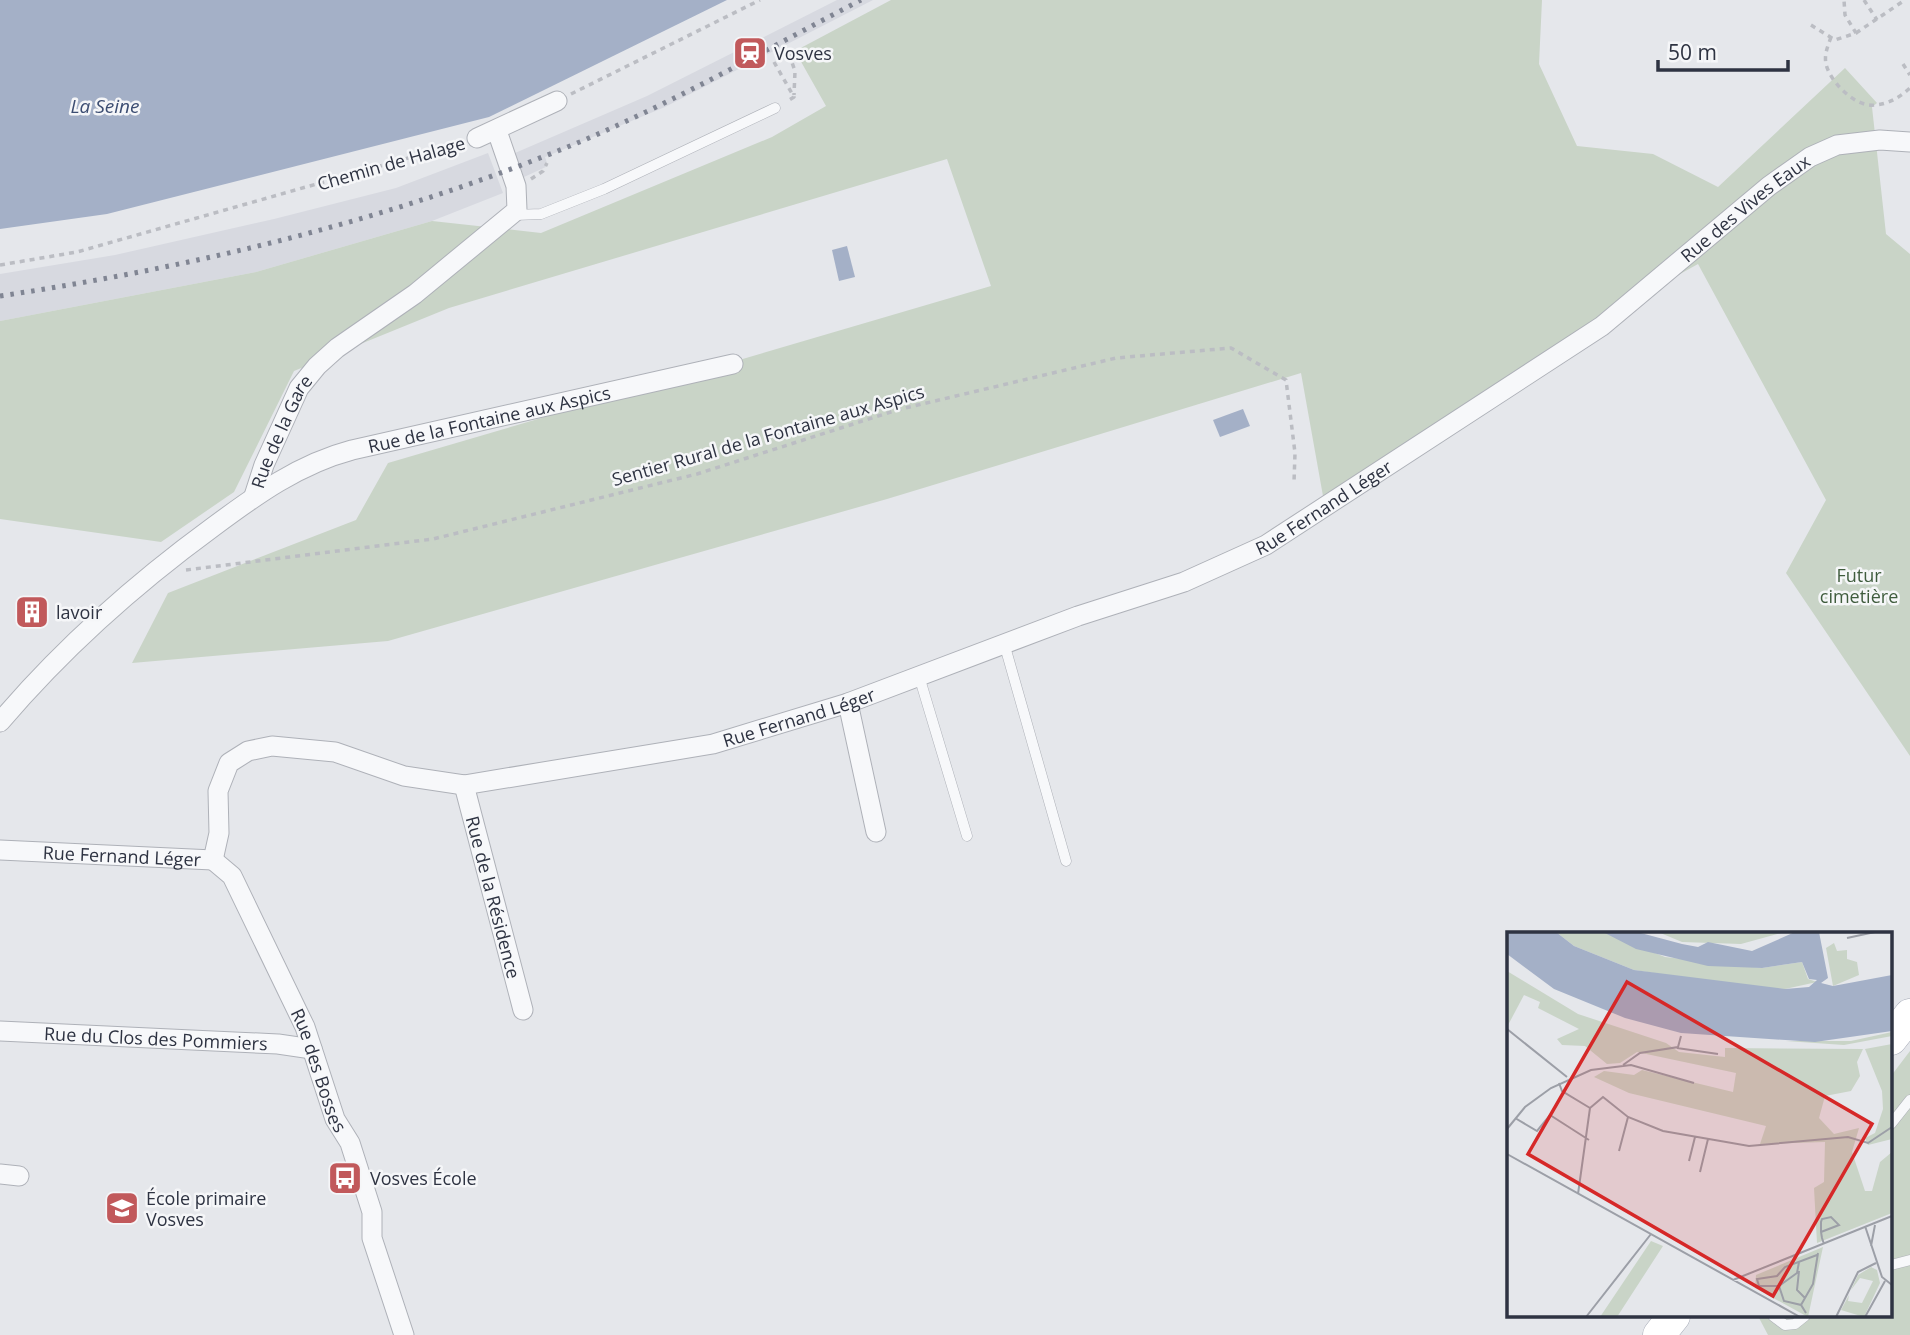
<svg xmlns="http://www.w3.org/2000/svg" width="1910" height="1335" font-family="'Open Sans',sans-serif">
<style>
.built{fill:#d7d9e0}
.green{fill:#c9d4c7}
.water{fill:#a4b0c7}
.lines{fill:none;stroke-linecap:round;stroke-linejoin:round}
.lane-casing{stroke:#aeb1b8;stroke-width:11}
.street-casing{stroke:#aeb1b8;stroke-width:21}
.primary-casing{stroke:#a5aab6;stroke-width:33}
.path{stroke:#bbbdc3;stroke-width:3.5;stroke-dasharray:5 5;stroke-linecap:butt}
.lane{stroke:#f7f8fa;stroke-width:10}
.street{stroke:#f7f8fa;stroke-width:19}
.primary{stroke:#fff;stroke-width:32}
.rail{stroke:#808593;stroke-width:5;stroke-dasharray:3.5 7;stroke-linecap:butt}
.labels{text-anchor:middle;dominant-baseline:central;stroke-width:5;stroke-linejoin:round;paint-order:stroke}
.poi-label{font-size:18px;fill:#2e3342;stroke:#f5f6f8;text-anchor:start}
.street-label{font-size:18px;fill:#2e3342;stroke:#f5f6f8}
.park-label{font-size:18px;fill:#3f5c3d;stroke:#f5f6f8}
.water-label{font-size:19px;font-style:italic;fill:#3c4d72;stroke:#f5f6f8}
.inset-road{fill:none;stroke:#9c9fa7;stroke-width:2}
.view{fill:#d62828;fill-opacity:0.15;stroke:#d62828;stroke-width:3.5}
.inset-edge{fill:none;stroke:#2e3342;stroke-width:3.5}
</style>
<rect width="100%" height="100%" fill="#e5e7eb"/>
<g class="built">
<path d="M837 0H873L665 107 545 157 548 166 524 177 515 153 647 96Z"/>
<path d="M488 153 503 193 432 221 256 272 0 321V274L115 255 274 219 396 188Z"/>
</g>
<g class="green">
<path d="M891 0H1542L1539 64 1577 146 1653 154 1718 187 1845 68 1877 103 1872 107 1886 234 1910 254V756L1786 573 1826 500 1698 264 1581 329 1323 496 1301 373 887 499 388 641 132 663 168 593 356 520 388 463 991 286 947 159 449 308 294 371 234 492 161 542 0 519V321L256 272 432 221 541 233 772 137 826 106 795 51Z"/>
<path d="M1910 1051V1335H1768L1758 1316H1891V1076Z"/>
</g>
<g class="water">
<path d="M0 0H727L489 117 107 214 0 229Z"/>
<path d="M847 246 855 277 839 281 832 250Z"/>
<path d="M1243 409 1250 426 1220 437 1213 420Z"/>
</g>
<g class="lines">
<g class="lane-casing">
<g id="lane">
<path d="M515 215 541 214 604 189 775 108"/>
<path d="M1004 643 1066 861"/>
<path d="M919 676 967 836"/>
<path d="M1891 1124 1910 1100"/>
<path d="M1891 1265 1910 1260"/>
<path d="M1773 1316 1785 1325 1795 1324 1805 1316"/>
</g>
</g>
<g class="street-casing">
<g id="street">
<path d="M477 138 557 101"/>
<path id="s1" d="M254 496 264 465 299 388 317 366 337 348 415 294 517 210 516 186 497 131"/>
<path d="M848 703 876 832"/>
<path id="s2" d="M0 722C63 648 135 584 213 527 256 495 299 464 352 450L733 364"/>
<path id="s3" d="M464 785 523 1010"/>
<path id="s4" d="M0 850 213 860"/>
<path id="s5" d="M213 860 219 833 218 791 229 763 248 751 272 746 335 752 404 776 464 785 713 744 848 703 1078 616 1184 582 1266 545 1602 326 1769 186 1810 157 1837 145 1880 140 1910 142"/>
<path id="s6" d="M213 860 232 876 305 1027 335 1119 350 1143 372 1212V1238L404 1335"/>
<path id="s7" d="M0 1031 278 1044 312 1049"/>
<path d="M0 1174 19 1176"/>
</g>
</g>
<g class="primary-casing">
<g id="primary">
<path d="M1891 1039 1910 1015"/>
<path d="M1659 1335 1674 1316"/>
</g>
</g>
<g class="path">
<path d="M1864 0 1877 20"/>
<path d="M1811 25 1835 40 1856 33 1845 15 1844 0"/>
<path d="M1856 33 1905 0"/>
<path d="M1831 37C1828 46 1824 54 1826 64 1830 82 1856 108 1875 105 1889 104 1900 97 1910 88"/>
<path d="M789 54 795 71 794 95"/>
<path d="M774 62 794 97 786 102"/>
<path d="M1903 64 1910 75"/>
<path d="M571 94 760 0"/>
<path d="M531 179 543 171 547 163"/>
<path d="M0 265 77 252 461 143"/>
<path d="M186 570 433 539 697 474 897 410 1116 358 1231 348 1286 380 1295 453 1294 482"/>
</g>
<use href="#lane" class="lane"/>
<use href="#street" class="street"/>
<use href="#primary" class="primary"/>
<path class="rail" d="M0 296C200 266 395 219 582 141 678 100 769 48 861 0"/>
</g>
<defs>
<g id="station-square" transform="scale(1.75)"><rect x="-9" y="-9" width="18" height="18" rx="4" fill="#c1595b" stroke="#f5f6f8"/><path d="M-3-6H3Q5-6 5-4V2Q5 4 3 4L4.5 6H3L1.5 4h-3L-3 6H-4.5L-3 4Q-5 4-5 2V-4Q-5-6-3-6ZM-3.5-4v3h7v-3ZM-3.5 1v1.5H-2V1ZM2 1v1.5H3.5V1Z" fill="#fff"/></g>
<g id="building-square" transform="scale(1.75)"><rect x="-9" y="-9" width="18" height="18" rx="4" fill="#c1595b" stroke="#f5f6f8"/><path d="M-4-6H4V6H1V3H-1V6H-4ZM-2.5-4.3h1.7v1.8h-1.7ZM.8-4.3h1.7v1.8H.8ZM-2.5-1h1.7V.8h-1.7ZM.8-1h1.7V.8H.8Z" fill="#fff"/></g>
<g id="bus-square" transform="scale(1.75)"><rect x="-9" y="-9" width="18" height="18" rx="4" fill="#c1595b" stroke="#f5f6f8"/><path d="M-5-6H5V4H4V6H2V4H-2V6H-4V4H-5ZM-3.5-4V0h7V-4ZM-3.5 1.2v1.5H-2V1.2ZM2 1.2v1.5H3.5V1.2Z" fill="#fff"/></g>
<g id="school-square" transform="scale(1.75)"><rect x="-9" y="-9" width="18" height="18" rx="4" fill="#c1595b" stroke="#f5f6f8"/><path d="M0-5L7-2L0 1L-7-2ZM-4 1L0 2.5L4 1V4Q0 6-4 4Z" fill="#fff"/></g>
</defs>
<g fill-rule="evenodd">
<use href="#station-square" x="750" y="53"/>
<use href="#building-square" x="32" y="612"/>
<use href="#bus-square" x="345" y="1178"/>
<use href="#school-square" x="122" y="1208"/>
</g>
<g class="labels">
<g class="poi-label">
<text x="774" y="53">Vosves</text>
<text x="56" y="612">lavoir</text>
<text x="370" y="1178">Vosves École</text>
<text x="146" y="1198">École primaire<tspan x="146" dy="21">Vosves</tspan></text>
</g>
<g class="street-label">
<text transform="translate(391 163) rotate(-16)">Chemin de Halage</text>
<text stroke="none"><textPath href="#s5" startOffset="1771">Rue des Vives Eaux</textPath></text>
<text stroke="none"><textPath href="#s2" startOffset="590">Rue de la Fontaine aux Aspics</textPath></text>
<text stroke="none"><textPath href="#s1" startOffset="70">Rue de la Gare</textPath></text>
<text transform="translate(768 435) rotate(-16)">Sentier Rural de la Fontaine aux Aspics</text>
<text stroke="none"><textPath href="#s5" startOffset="1253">Rue Fernand Léger</textPath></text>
<text stroke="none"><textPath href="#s5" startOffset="686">Rue Fernand Léger</textPath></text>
<text stroke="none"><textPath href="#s4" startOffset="122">Rue Fernand Léger</textPath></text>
<text stroke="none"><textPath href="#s3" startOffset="116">Rue de la Résidence</textPath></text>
<text stroke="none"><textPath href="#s7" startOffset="156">Rue du Clos des Pommiers</textPath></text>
<text stroke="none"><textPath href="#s6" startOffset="238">Rue des Bosses</textPath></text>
</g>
<g class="park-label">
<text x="1859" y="575">Futur<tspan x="1859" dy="21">cimetière</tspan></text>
</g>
<g class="water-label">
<text x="105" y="106">La Seine</text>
</g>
</g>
<g transform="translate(1507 932)">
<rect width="385" height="385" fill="#e5e7eb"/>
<path d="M49 0H96L158 25 255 36 295 30 301 47 310 50 278 57 239 55 127 38 67 14ZM151 0H278L234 12 175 10ZM327 11 330 19 340 18V27L350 30 352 43 326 54 319 16ZM0 39 71 82 159 111 172 120 218 125V116L356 117 350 130 353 144 344 159 318 164 312 186 327 202 352 196 345 220 358 259H365L373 230 385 220V281L310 311 307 256 317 250 318 210 253 212 259 194 122 161 87 145 97 139 127 143 135 138 226 160 229 141 130 120 113 131 100 132 78 114 55 113 50 107 72 97 31 76 33 70 17 63 0 95ZM385 100V104L337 113 279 109H344ZM385 112V207L361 213 358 206 368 201 376 177 375 159 358 117ZM144 309 156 314 110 385H93ZM316 315 301 385 248 356 249 343ZM364 335 370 338 373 351 357 385 334 378 342 363 341 369 355 371 366 349 353 346 344 358 351 343Z" fill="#c9d4c7"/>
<path d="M0 0H49L67 14 127 38 278 57 302 55 310 48 302 47 295 30 255 36 201 34 129 17 96 0H130L175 12 191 15 201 10 245 19 288 0H312L321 46 314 51 326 54 385 43V99L308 110 174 101 118 86 47 57 0 22Z" fill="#a4b0c7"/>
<path class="inset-road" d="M340 6 368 0M0 97 60 145M170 116 211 122M116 133 133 121 171 115 174 104M52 151 55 159 83 176M83 176 96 165 121 185 156 199 242 214 341 205 361 211 385 195M8 186 30 199 43 183 82 208M0 197 18 175 44 156 84 138 124 133 187 151M112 219 121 185M0 222 293 385M182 229 188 205M193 240 201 207M71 262 83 176M358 294 375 345 385 353M314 300 332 293 324 285 315 287 314 290V300L315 306 317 312M364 314 368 293M292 339 290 358 298 366M226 348 385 284M272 354 290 341 292 330M294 373 306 352 311 321M299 381 294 373 277 369 272 354H252L250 347 270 344 278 335 310 323M79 385 144 302M329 385 351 340 369 331M358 385 378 349"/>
<path class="view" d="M120 50 365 192 266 364 21 222Z"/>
<rect width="385" height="385" class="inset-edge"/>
</g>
<path d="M1658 60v10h130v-10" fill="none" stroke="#2e3342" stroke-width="3.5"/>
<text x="1668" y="60" font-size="21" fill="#2e3342" stroke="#f5f6f8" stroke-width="5" paint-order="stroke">50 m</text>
</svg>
